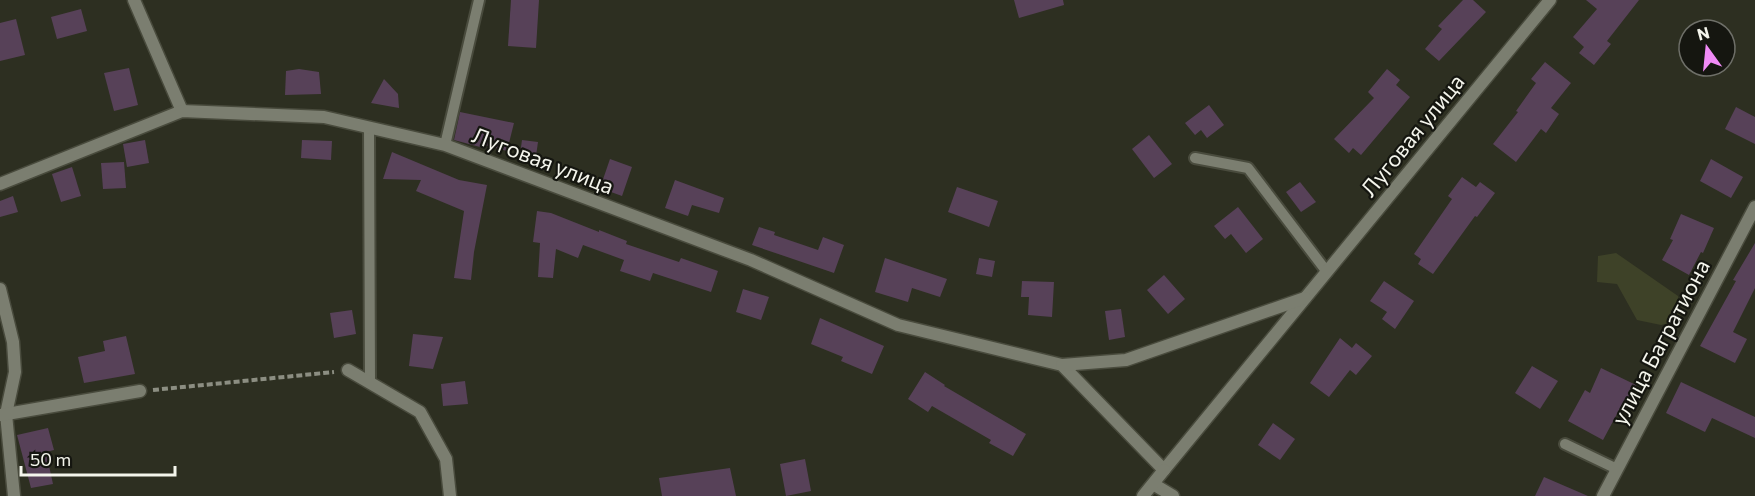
<svg xmlns="http://www.w3.org/2000/svg" width="1755" height="496" font-family="Commissioner,sans-serif">
<style>
.green{fill:#3e4228}
.building{fill:#574158}
.lines{fill:none;stroke-linecap:round;stroke-linejoin:round}
.service-casing{stroke:#494b3d;stroke-width:14}
.minor-casing{stroke:#494b3d;stroke-width:15}
.path{stroke:#8c8e82;stroke-width:4;stroke-dasharray:6 3;stroke-linecap:butt}
.service{stroke:#7b7e70;stroke-width:10}
.minor{stroke:#7b7e70;stroke-width:12}
.labels{text-anchor:middle;dominant-baseline:central;stroke-width:4.5;stroke-linejoin:round;paint-order:stroke}
.street-label{font-size:22px;fill:#f4f5ec;stroke:#151610}
</style>
<rect width="100%" height="100%" fill="#2d2f21"/>
<path class="green" d="M1616 253 1678 296 1681 320 1661 325 1637 320 1617 284 1597 282 1598 256Z"/>
<g class="building">
<path d="M511 0H539L536 48 508 46Z"/>
<path d="M1014 0H1063L1064 5 1019 18Z"/>
<path d="M1463 0H1473L1486 12 1439 61 1425 49 1442 29 1438 26Z"/>
<path d="M1586 0H1639L1607 41 1611 44 1594 65 1579 53 1584 47 1573 37 1597 9Z"/>
<path d="M81 9 87 31 57 39 51 17Z"/>
<path d="M16 19 25 55 0 61V23Z"/>
<path d="M1545 62 1571 83 1551 108 1559 114 1546 133 1541 129 1516 162 1493 144 1518 112 1516 111 1536 83 1531 79Z"/>
<path d="M129 68 138 105 114 111 104 73Z"/>
<path d="M299 69 319 72 321 94 285 95 286 71Z"/>
<path d="M1387 69 1400 80 1396 85 1410 97 1361 155 1353 148 1349 153 1334 139 1374 98 1368 92Z"/>
<path d="M384 79 398 94 399 108 371 103Z"/>
<path d="M1209 105 1224 125 1207 138 1201 130 1195 135 1185 123Z"/>
<path d="M1736 107 1755 117V144L1725 129Z"/>
<path d="M460 112 514 123 507 151 480 144V147L454 140Z"/>
<path d="M1149 135 1172 164 1154 178 1132 149Z"/>
<path d="M145 140 149 163 127 167 123 144Z"/>
<path d="M302 140 332 141 331 160 301 158Z"/>
<path d="M522 140 538 142 535 163 519 161Z"/>
<path d="M392 152 459 180 487 185 474 252 471 280 454 278 464 211 416 191 421 180 383 179Z"/>
<path d="M610 159 632 167 622 196 600 188Z"/>
<path d="M1711 159 1743 177 1731 198 1700 181Z"/>
<path d="M124 162 126 188 103 189 101 163Z"/>
<path d="M72 167 81 196 61 202 52 174Z"/>
<path d="M1462 177 1476 187 1480 182 1495 193 1477 217 1475 216 1433 274 1418 264 1421 259 1414 254 1452 199 1448 196Z"/>
<path d="M675 180 724 198 719 213 692 205 688 216 665 208Z"/>
<path d="M1300 182 1316 202 1301 212 1286 192Z"/>
<path d="M957 187 998 201 989 227 948 212Z"/>
<path d="M13 196 18 212 0 217V201Z"/>
<path d="M1238 207 1263 239 1246 253 1231 234 1225 239 1214 226Z"/>
<path d="M537 211 551 213 599 232V230L627 241 626 244 679 262 681 258 718 271 711 292 653 273 650 281 620 271 624 260 583 245 578 258 556 249 553 278 538 277 540 243 533 242Z"/>
<path d="M1681 214 1714 228 1703 253 1701 252 1689 275 1662 260 1673 240 1670 239Z"/>
<path d="M759 227 775 232 774 235 818 250 823 237 844 245 834 273 752 245Z"/>
<path d="M1755 243V288L1733 332 1747 339 1735 363 1700 346 1736 281 1733 280Z"/>
<path d="M885 258 947 279 940 297 912 288 908 302 875 292Z"/>
<path d="M979 258 995 261 992 277 976 274Z"/>
<path d="M1164 275 1185 299 1168 314 1147 290Z"/>
<path d="M1022 281 1054 282 1052 317 1028 315 1029 297H1021Z"/>
<path d="M1384 281 1414 301 1395 329 1382 319 1387 312 1370 301Z"/>
<path d="M743 289 769 297 761 320 736 312Z"/>
<path d="M1121 309 1125 337 1109 340 1105 311Z"/>
<path d="M352 310 356 334 334 338 330 313Z"/>
<path d="M820 318 884 346 872 374 841 361 843 357 811 344Z"/>
<path d="M413 334 443 337 433 369 409 366Z"/>
<path d="M126 336 135 374 84 383 78 357 105 351 103 341Z"/>
<path d="M1340 338 1352 348 1356 343 1372 356 1356 375 1350 370 1329 397 1310 383Z"/>
<path d="M1532 366 1558 381 1540 409 1515 393Z"/>
<path d="M1601 368 1636 385 1629 401 1625 399 1603 440 1568 421 1585 390 1590 393Z"/>
<path d="M925 372 945 385 944 386 1026 434 1013 456 989 443 991 440 932 406 928 412 908 399Z"/>
<path d="M465 381 468 404 443 406 441 384Z"/>
<path d="M1681 382 1755 417V438L1712 418 1705 432 1666 413Z"/>
<path d="M1273 423 1295 439 1280 460 1258 445Z"/>
<path d="M48 428 54 450 46 452 53 484 31 488 17 435Z"/>
<path d="M805 459 811 491 786 496 780 464Z"/>
<path d="M730 468 736 496H662L659 478Z"/>
<path d="M1544 477 1588 496H1535Z"/>
</g>
<g class="lines">
<g class="service-casing">
<g id="service">
<path d="M369 127 370 383"/>
<path d="M445 145 479 0"/>
<path d="M1195 158 1248 168 1327 272"/>
<path d="M1565 444 1617 469"/>
</g>
</g>
<g class="minor-casing">
<g id="minor">
<path d="M134 0 182 111"/>
<path d="M0 184 182 111 324 117 445 145 751 260 898 325 1062 365 1164 470 1550 0"/>
<path d="M0 289 13 342 15 372 6 414 14 496"/>
<path d="M1062 365 1126 360 1305 298"/>
<path d="M348 370 420 412 446 459 450 496"/>
<path d="M1 415 140 391"/>
<path d="M1153 484 1173 496"/>
<path d="M1143 496 1164 470"/>
<path d="M1603 496 1755 207"/>
</g>
</g>
<path class="path" d="M153 390 334 372"/>
<use href="#service" class="service"/>
<use href="#minor" class="minor"/>
</g>
<g class="labels">
<g class="street-label">
<text transform="translate(1412 135) rotate(-51)">Луговая улица</text>
<text transform="translate(543 160) rotate(21)">Луговая улица</text>
<text transform="translate(1660 342) rotate(-62)">улица Багратиона</text>
</g>
</g>
<g transform="translate(1707 48) rotate(345)"><circle r="28" fill="#151610" stroke="#6e6f68" stroke-width="1.5"/>
<path d="M0-4.5L10 22L0 15L-10 22Z" fill="#f08bf6"/>
<text y="-9" font-size="16" font-weight="bold" text-anchor="middle" fill="#f4f5ec">N</text>
</g>
<path d="M21 466v9h154v-9" fill="none" stroke="#f4f5ec" stroke-width="3"/>
<text x="30" y="466" font-size="18" fill="#f4f5ec" stroke="#151610" stroke-width="4.5" paint-order="stroke">50 m</text>
</svg>
